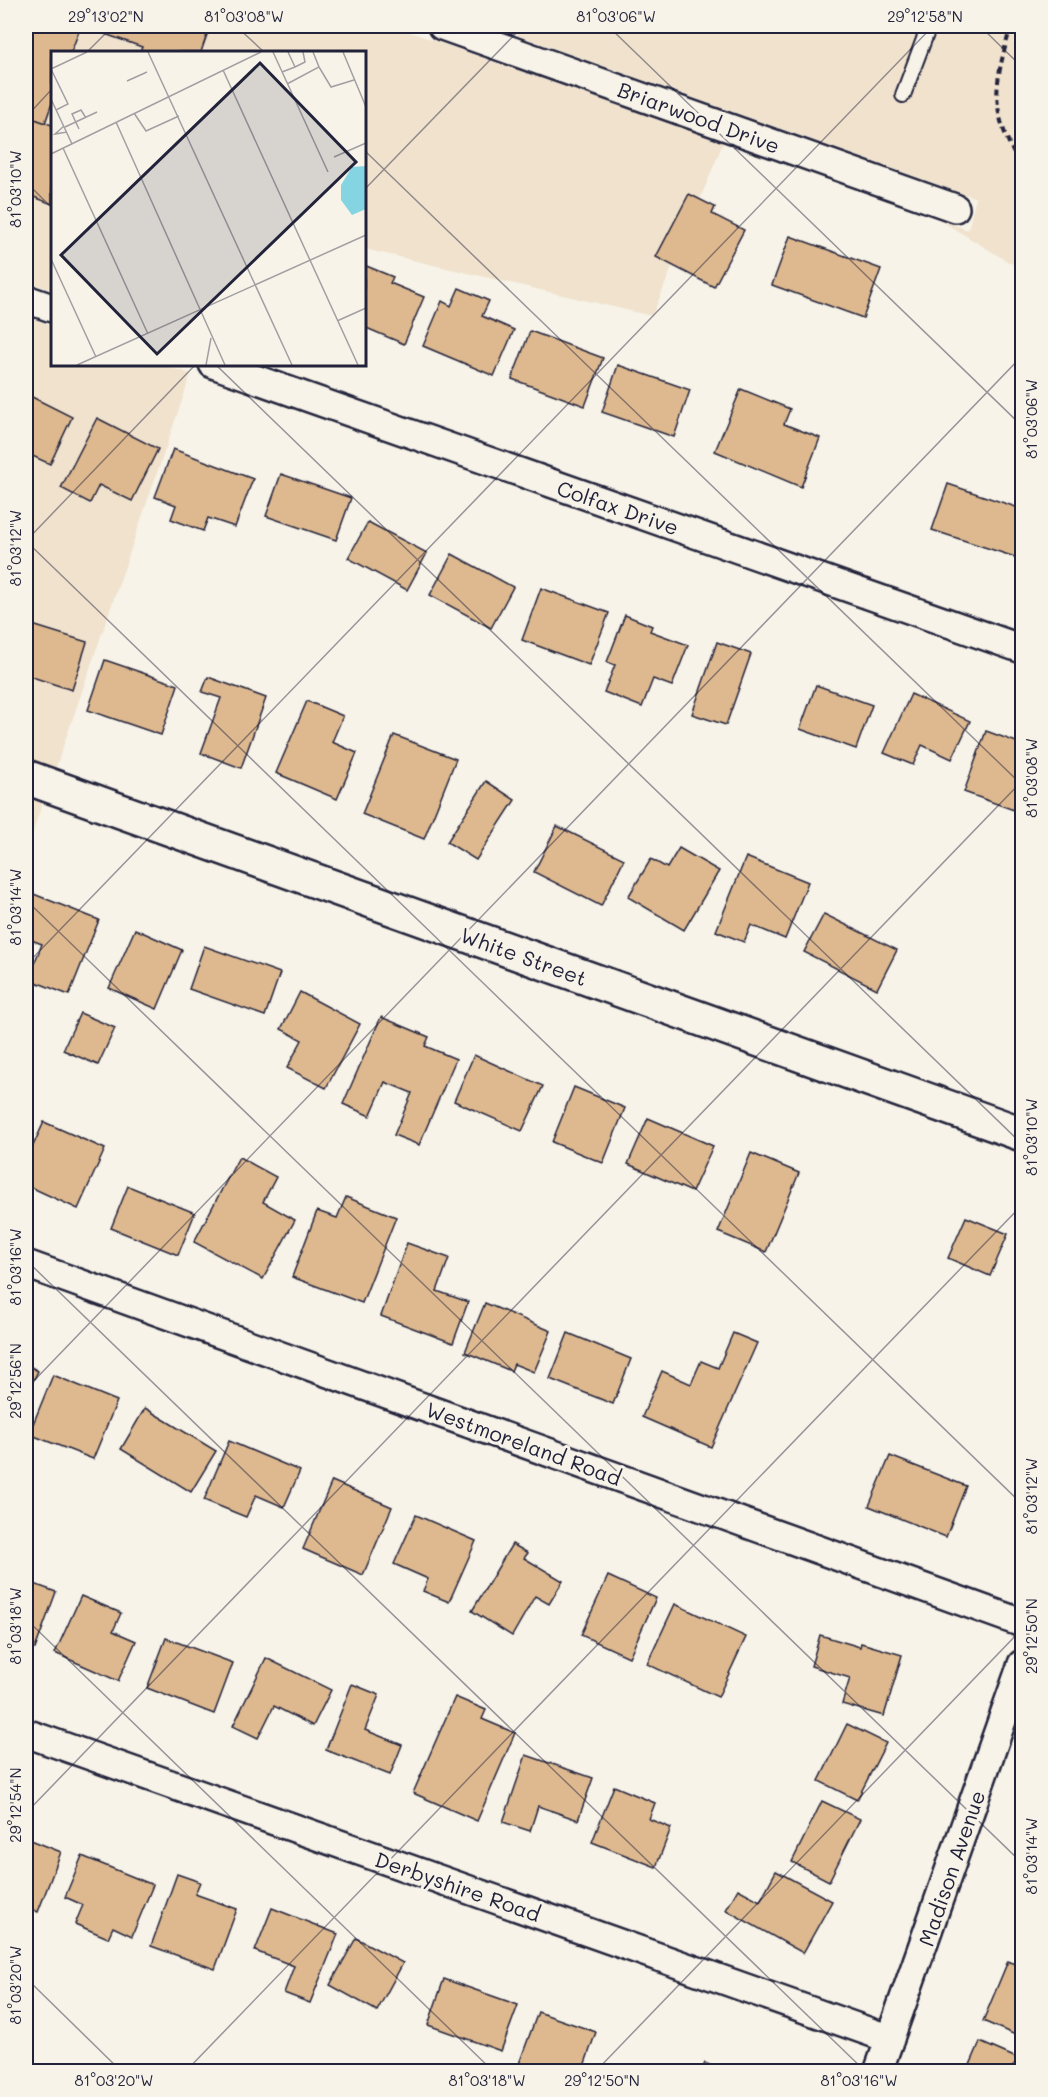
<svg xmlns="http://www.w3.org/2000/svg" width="1048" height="2097" font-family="Mali,sans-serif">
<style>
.built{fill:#f0e2cd}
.building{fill:#deb98f;stroke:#22223b;stroke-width:1.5}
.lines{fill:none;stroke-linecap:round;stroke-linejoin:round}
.service-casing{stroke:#22223b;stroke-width:18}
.minor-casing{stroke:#22223b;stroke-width:32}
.tertiary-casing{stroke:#22223b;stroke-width:38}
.path{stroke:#22223b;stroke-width:4;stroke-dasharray:6 4.5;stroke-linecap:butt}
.service{stroke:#f7f3e8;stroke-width:14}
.minor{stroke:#f7f3e8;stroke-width:27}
.tertiary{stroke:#f7f3e8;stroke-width:33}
.ticks{fill:none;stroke:#22223b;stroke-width:1.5;stroke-opacity:0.45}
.labels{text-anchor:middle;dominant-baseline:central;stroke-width:6;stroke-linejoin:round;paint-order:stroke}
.street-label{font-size:21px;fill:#22223b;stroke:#f7f3e8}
.inset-road{fill:none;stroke:#a29fa3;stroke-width:1.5}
.view{fill:#22223b;fill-opacity:0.15;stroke:#22223b;stroke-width:3}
.inset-edge{fill:none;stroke:#22223b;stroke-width:3}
.neatline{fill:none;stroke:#22223b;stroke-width:2}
.ticks-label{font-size:15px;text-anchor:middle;fill:#22223b}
</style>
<rect width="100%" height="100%" fill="#f7f3e8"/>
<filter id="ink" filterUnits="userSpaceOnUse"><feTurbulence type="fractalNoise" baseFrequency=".0167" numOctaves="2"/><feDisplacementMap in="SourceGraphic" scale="12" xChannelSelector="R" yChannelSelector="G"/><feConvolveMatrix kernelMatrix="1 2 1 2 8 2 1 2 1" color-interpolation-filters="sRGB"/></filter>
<g filter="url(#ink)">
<g class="built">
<path d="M26 26H393L723 143 652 316 365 249 364 52H52V290L26 281Z"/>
<path d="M492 26H1022V270L938 219 968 230 976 198Z"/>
<path d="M26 316 52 326V364L163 365 191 374 55 770 26 760Z"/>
<path d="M26 795 43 801 26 853Z"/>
</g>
<g class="building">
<path d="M26 26H81L71 52H52V103L45 123 26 116Z"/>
<path d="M82 26H210L201 52H140L142 47Z"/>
<path d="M26 116 52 125V204L26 194Z"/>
<path d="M689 194 715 207 712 214 744 230 714 287 656 257Z"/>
<path d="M790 236 881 269 863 318 772 285Z"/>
<path d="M364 265 393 277 390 283 424 297 404 344 364 327Z"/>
<path d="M459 288 489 301 482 316 514 330 494 376 423 346 442 301 451 306Z"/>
<path d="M530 331 603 358 585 406 512 379Z"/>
<path d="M618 365 690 390 674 437 602 412Z"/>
<path d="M741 389 790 409 784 424 820 438 801 487 715 451Z"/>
<path d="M26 394 72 417 50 464 26 453Z"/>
<path d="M97 418 158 449 132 501 99 485 90 503 61 488Z"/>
<path d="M173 449 253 479 235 527 208 518 203 531 171 519 176 505 155 497Z"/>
<path d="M281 474 351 498 336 540 266 516Z"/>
<path d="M948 484 1022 509V536L1015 557 932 530Z"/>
<path d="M368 522 427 553 407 590 348 558Z"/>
<path d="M452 554 513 587 491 628 430 595Z"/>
<path d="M541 588 609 613 589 665 522 640Z"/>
<path d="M625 615 652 626 650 631 688 645 672 686 653 679 642 707 604 692 615 665 607 662Z"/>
<path d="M26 623 87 642 72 690 26 675Z"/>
<path d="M717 642 751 654 726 725 692 714Z"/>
<path d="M105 660 178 685 161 735 88 710Z"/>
<path d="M208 677 266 698 241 768 201 753 221 698 202 692Z"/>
<path d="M816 685 872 705 856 749 800 729Z"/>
<path d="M911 694 970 721 952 759 922 745 913 765 884 753Z"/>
<path d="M307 701 343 716 332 742 357 753 337 799 276 773Z"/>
<path d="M986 731 1022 744V813L964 792Z"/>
<path d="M394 735 456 759 424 839 362 814Z"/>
<path d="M486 781 515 800 476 860 447 842Z"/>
<path d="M557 826 624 859 601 906 534 872Z"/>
<path d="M679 848 719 871 684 930 628 897 651 859 667 868Z"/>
<path d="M746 857 808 882 785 939 751 925 744 942 716 931Z"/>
<path d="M26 891 99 920 69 995 28 979 42 944 26 938Z"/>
<path d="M824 914 897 950 877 989 804 952Z"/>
<path d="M135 929 182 950 157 1009 109 988Z"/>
<path d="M204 946 280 973 265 1016 189 989Z"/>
<path d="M300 992 360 1024 326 1088 287 1068 302 1040 281 1029Z"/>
<path d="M80 1013 115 1028 98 1065 63 1050Z"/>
<path d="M381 1017 429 1037 425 1046 456 1059 419 1145 394 1135 412 1093 385 1082 370 1116 343 1104Z"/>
<path d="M474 1055 543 1086 522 1131 454 1101Z"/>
<path d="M26 1069 32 1072 26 1084Z"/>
<path d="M574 1087 625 1108 603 1163 552 1142Z"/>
<path d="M648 1118 713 1146 692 1192 628 1164Z"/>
<path d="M44 1122 105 1149 78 1209 26 1185V1161Z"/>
<path d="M751 1153 799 1173 766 1252 718 1232Z"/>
<path d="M239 1157 276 1177 263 1202 295 1220 263 1279 194 1242Z"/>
<path d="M128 1186 195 1213 178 1255 111 1228Z"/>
<path d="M346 1197 396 1217 362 1303 292 1277 317 1211 337 1218Z"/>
<path d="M966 1217 1008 1234 990 1276 948 1258Z"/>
<path d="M407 1243 449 1258 437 1291 468 1302 453 1343 381 1316Z"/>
<path d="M485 1303 551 1331 534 1372 514 1364 511 1371 465 1352Z"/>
<path d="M568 1333 631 1359 613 1404 550 1379Z"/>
<path d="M733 1333 757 1343 711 1447 642 1417 662 1371 691 1384 701 1361 718 1368Z"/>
<path d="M26 1364 38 1371 26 1395Z"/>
<path d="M53 1375 117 1401 93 1459 29 1434Z"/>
<path d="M145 1408 216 1451 191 1492 121 1449Z"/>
<path d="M229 1441 300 1471 284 1507 256 1495 246 1517 204 1500Z"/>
<path d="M890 1456 966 1486 946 1537 869 1506Z"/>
<path d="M332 1481 392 1507 363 1575 303 1549Z"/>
<path d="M416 1515 476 1541 449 1602 423 1591 428 1579 394 1564Z"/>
<path d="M512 1544 528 1553 524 1558 563 1581 549 1604 535 1596 512 1636 472 1611Z"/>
<path d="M608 1576 656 1598 629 1657 581 1635Z"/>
<path d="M26 1581 56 1592 35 1649 26 1646Z"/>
<path d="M81 1596 121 1613 113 1631 136 1641 118 1681 55 1653Z"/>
<path d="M675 1604 746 1637 718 1697 647 1664Z"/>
<path d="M820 1635 860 1647 861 1643 902 1655 884 1716 842 1704 850 1678 811 1666Z"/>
<path d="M166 1638 233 1663 214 1714 147 1688Z"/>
<path d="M266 1658 331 1690 313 1726 274 1706 258 1738 233 1726Z"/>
<path d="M352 1684 379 1695 365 1730 402 1745 390 1775 326 1750Z"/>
<path d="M455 1697 486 1710 482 1719 515 1733 477 1821 413 1793Z"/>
<path d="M847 1724 886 1743 857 1800 819 1781Z"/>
<path d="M526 1755 593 1778 578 1820 538 1806 530 1831 503 1822Z"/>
<path d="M614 1786 655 1803 649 1819 671 1828 656 1867 592 1842Z"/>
<path d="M822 1801 860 1819 829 1881 792 1862Z"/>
<path d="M26 1838 61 1852 38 1912 26 1907Z"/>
<path d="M82 1856 153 1885 132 1936 113 1927 108 1938 75 1924 83 1905 65 1897Z"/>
<path d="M776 1871 832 1901 803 1953 726 1910 738 1889 760 1901Z"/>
<path d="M177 1874 200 1882 195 1894 237 1909 215 1969 151 1946Z"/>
<path d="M272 1908 338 1934 310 2003 284 1993 294 1966 255 1951Z"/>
<path d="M1022 1932V1952L1016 1949Z"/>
<path d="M356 1938 403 1963 377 2011 330 1985Z"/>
<path d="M1008 1961 1022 1967V2030L1020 2037 983 2021Z"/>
<path d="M444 1979 518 2005 501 2051 428 2025Z"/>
<path d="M538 2012 596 2032 582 2072H516Z"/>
<path d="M980 2042 1021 2060 1016 2072H967Z"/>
<path d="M26 2062 50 2072H26Z"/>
<path d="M705 2063 724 2072H701Z"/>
</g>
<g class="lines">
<g class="service-casing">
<path id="service" d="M903 95 929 26"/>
</g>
<g class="minor-casing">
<g id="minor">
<path d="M442 26 955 208"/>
<path d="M26 299 52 308"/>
<path d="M213 364 1022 649"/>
<path d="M26 1264 1022 1623"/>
<path d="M26 1733 890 2039"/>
<path d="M878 2072 1022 1664"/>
</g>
</g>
<g class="tertiary-casing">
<path id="tertiary" d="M26 777 1022 1134"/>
</g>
<path class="path" d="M1011 26C993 89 989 109 1022 169"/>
<use href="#service" class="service"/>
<use href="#minor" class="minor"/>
<use href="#tertiary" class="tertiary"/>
</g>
</g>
<path class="ticks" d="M236 26 264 52M608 26 1022 426M980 26 1022 67M87 52 113 26M26 117 52 89M364 150 1022 785M26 182 52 208M364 190 523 26M215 364 1022 1144M26 541 1022 1504M26 541 196 364M26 900 1022 1863M26 965 933 26M26 1260 866 2072M26 1389 1022 356M26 1619 494 2072M26 1813 1022 781M26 1978 122 2072M185 2072 1022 1205M595 2072 1022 1629M1004 2072 1022 2053"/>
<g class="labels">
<g class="street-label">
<text transform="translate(699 117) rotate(20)">Briarwood Drive</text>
<text transform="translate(618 507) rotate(19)">Colfax Drive</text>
<text transform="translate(524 956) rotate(20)">White Street</text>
<text transform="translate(524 1443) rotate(20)">Westmoreland Road</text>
<text transform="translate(951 1868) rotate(-71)">Madison Avenue</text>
<text transform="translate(458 1886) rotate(19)">Derbyshire Road</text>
</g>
</g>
<g transform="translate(51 51)">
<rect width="315" height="315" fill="#f7f3e8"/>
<path d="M315 115V158L301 164 290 149V134L301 116Z" fill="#84d4e1"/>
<path class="inset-road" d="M97 1 241 314M222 1 277 121M292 1 315 56M244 16 254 11 252 1M268 16 280 36 303 29M0 18 17 53 5 59M0 18 36 1M172 19 307 314M231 21 244 16 237 1M76 30 96 21M236 33 268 16 262 1M0 48 21 93M83 62 95 80 128 65M65 71 174 314M13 75 4 83 16 81M14 76 46 61M28 78 21 63 30 59 35 67M12 97 97 283M0 103 210 1M283 106 315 92M0 208 45 306M286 270 315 257M26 314 315 184M155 314 160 287"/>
<path class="view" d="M209 12 305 111 106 303 10 204Z"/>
<rect width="315" height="315" class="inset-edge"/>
</g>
<rect width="1048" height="2097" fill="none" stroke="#f7f3e8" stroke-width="66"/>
<rect x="33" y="33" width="982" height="2031" class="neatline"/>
<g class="ticks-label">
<text x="106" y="22">29°13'02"N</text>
<text x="244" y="22">81°03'08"W</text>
<text x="616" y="22">81°03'06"W</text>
<text x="925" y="22">29°12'58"N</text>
<text transform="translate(16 189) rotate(-90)" y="5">81°03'10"W</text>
<text transform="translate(1032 419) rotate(-90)" y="5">81°03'06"W</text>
<text transform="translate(16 548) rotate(-90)" y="5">81°03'12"W</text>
<text transform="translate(1032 778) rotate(-90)" y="5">81°03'08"W</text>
<text transform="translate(16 907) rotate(-90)" y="5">81°03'14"W</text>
<text transform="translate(1032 1137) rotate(-90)" y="5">81°03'10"W</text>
<text transform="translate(16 1267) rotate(-90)" y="5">81°03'16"W</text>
<text transform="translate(16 1381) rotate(-90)" y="5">29°12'56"N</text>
<text transform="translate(1032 1496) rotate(-90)" y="5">81°03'12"W</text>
<text transform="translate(16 1626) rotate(-90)" y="5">81°03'18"W</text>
<text transform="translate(1032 1636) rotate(-90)" y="5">29°12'50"N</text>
<text transform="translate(16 1805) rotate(-90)" y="5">29°12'54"N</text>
<text transform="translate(1032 1856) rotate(-90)" y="5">81°03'14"W</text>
<text transform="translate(16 1985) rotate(-90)" y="5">81°03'20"W</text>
<text x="114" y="2086">81°03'20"W</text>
<text x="487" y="2086">81°03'18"W</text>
<text x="602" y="2086">29°12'50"N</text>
<text x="859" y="2086">81°03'16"W</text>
</g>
</svg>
